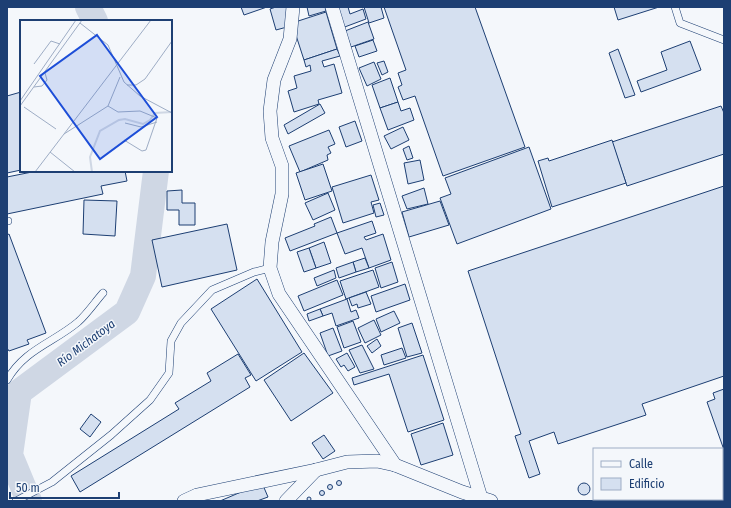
<svg xmlns="http://www.w3.org/2000/svg" width="731" height="508" font-family="'Fira Sans Condensed',sans-serif">
<style>
.lines{fill:none;stroke-linecap:round;stroke-linejoin:round}
.river{stroke:#cfd7e4;stroke-width:26}
.building{fill:#d5e0f0;stroke:#1d3f73}
.service-casing{stroke:#1d3f73;stroke-width:8}
.minor-casing{stroke:#1d3f73;stroke-width:14}
.service{stroke:#f4f7fb;stroke-width:7}
.minor{stroke:#f4f7fb;stroke-width:13}
.labels{text-anchor:middle;dominant-baseline:central;stroke-width:3;stroke-linejoin:round;paint-order:stroke}
.water-label{font-size:12px;font-style:italic;fill:#1d3f73;stroke:#f4f7fb}
.inset-river{fill:none;stroke:#cfd7e4;stroke-width:2}
.inset-road{fill:none;stroke:#9eadc5;stroke-width:1}
.view{fill:#1d4ed8;fill-opacity:0.15;stroke:#1d4ed8;stroke-width:2}
.inset-edge{fill:none;stroke:#1d3f73;stroke-width:2}
</style>
<rect width="100%" height="100%" fill="#f4f7fb"/>
<g class="lines">
<g class="river">
<path d="M88 7 95 21"/>
<path d="M29 501 10 455 19 392 127 312 143 276 156 171"/>
</g>
</g>
<g class="building">
<path d="M241 7H267L244 15Z"/>
<path d="M276 7H289L287 27 276 30 270 9Z"/>
<path d="M307 7H325L326 11 309 16Z"/>
<path d="M335 7H348L350 14 363 9 366 19 342 28Z"/>
<path d="M364 7H381L384 18 369 23Z"/>
<path d="M384 7H475L525 147 443 176 415 96 403 100 398 87 402 85 398 73 406 70Z"/>
<path d="M614 7H659L618 20Z"/>
<path d="M326 12 337 49 304 60 292 23Z"/>
<path d="M368 22 374 39 351 47 345 31Z"/>
<path d="M373 40 377 51 359 57 355 46Z"/>
<path d="M690 41 701 70 641 92 637 81 667 70 661 52Z"/>
<path d="M337 49 340 56 322 61 324 67 334 64 342 93 318 100 319 104 294 112 288 91 297 88 294 76 311 71 310 65 306 67 304 60Z"/>
<path d="M618 49 635 95 625 98 609 53Z"/>
<path d="M384 61 388 72 382 75 377 63Z"/>
<path d="M374 62 381 79 367 86 359 68Z"/>
<path d="M390 78 398 102 380 108 372 85Z"/>
<path d="M21 92V170L7 173V96Z"/>
<path d="M398 102 401 111 410 108 414 120 388 130 380 108Z"/>
<path d="M320 104 325 113 288 134 284 125Z"/>
<path d="M721 106 724 113V154L627 186 612 142Z"/>
<path d="M355 121 362 141 346 147 339 127Z"/>
<path d="M403 127 409 140 391 149 384 136Z"/>
<path d="M329 130 335 144 328 147 331 153 327 155 328 160 300 172 289 146Z"/>
<path d="M612 140 626 183 552 207 538 161 548 158 549 161Z"/>
<path d="M409 146 413 158 407 160 403 149Z"/>
<path d="M529 147 551 209 457 244 440 198 451 194 445 178Z"/>
<path d="M420 160 424 180 408 184 404 163Z"/>
<path d="M323 164 332 191 305 200 296 173Z"/>
<path d="M37 171H125L127 181 101 186 103 194 7 214V177Z"/>
<path d="M371 175 379 200 371 202 374 213 343 223 332 187Z"/>
<path d="M724 186V376L642 404 646 415 558 444 554 432 529 441 540 474 529 478 515 436 521 434 468 271Z"/>
<path d="M424 188 428 204 407 209 402 196Z"/>
<path d="M182 190V203H195V225H179V210H167V191Z"/>
<path d="M328 193 335 210 313 220 305 203Z"/>
<path d="M84 200 117 201 115 236 83 234Z"/>
<path d="M440 201 449 225 409 237 402 212Z"/>
<path d="M380 203 384 215 376 217 373 205Z"/>
<path d="M331 217 337 233 290 251 285 238 315 226 314 224Z"/>
<path d="M372 221 376 233 364 237 366 240 383 234 391 260 369 268 362 248 345 254 337 233Z"/>
<path d="M227 224 237 270 162 287 152 240Z"/>
<path d="M9 234 46 333 27 340 29 344 9 351 7 348V235Z"/>
<path d="M324 242 331 263 316 268 309 248Z"/>
<path d="M309 248 316 268 304 272 297 252Z"/>
<path d="M365 258 369 268 356 272 353 262Z"/>
<path d="M353 262 356 272 339 278 336 268Z"/>
<path d="M392 262 398 282 381 288 375 268Z"/>
<path d="M334 270 336 278 317 286 314 278Z"/>
<path d="M373 270 379 287 346 299 340 281Z"/>
<path d="M257 279 302 352 256 381 211 309Z"/>
<path d="M337 280 343 295 304 311 298 296Z"/>
<path d="M405 284 410 300 376 312 371 296Z"/>
<path d="M366 292 371 304 358 308 357 304 352 306 349 298Z"/>
<path d="M347 299 351 312 356 310 359 318 336 326 332 313 323 316 320 309Z"/>
<path d="M320 309 323 316 309 321 307 314Z"/>
<path d="M394 311 400 323 381 332 376 319Z"/>
<path d="M374 320 381 335 365 343 358 328Z"/>
<path d="M353 321 361 342 344 348 337 327Z"/>
<path d="M412 323 422 353 407 357 398 328Z"/>
<path d="M333 328 342 351 328 356 320 333Z"/>
<path d="M377 339 381 346 372 353 367 346Z"/>
<path d="M362 345 374 369 360 373 349 350Z"/>
<path d="M402 348 406 358 384 365 381 355Z"/>
<path d="M304 353 333 393 291 421 264 380Z"/>
<path d="M347 353 355 367 348 371 344 365 341 367 336 359Z"/>
<path d="M238 354 251 375 245 378 250 387 80 492 71 476 179 409 175 403 211 381 207 373Z"/>
<path d="M423 355 444 420 408 432 389 374 354 385 352 378Z"/>
<path d="M724 389V450L707 402 715 399 713 393Z"/>
<path d="M91 414 101 422 90 437 80 429Z"/>
<path d="M443 423 453 455 421 465 411 434Z"/>
<path d="M324 435 335 451 323 459 312 443Z"/>
<circle cx="339" cy="483" r="2.5"/>
<circle cx="584" cy="489" r="6"/>
<path d="M262 483 268 497 257 501H220Z"/>
<circle cx="330" cy="487" r="2.5"/>
<circle cx="322" cy="493" r="2.5"/>
<circle cx="309" cy="499" r="2"/>
<path d="M655 499H692L693 501H656Z"/>
</g>
<g class="lines">
<g class="service-casing">
<g id="service">
<path d="M675 7 680 23 724 40"/>
<path d="M7 221H8"/>
<path d="M7 380C25 349 53 343 78 322 87 314 95 302 103 293"/>
<path d="M16 501 52 482 111 435 150 400 169 373 171 341 181 323 212 290 254 272 270 268"/>
</g>
</g>
<g class="minor-casing">
<g id="minor">
<path d="M293 7 290 39 274 80 270 111 272 138 282 166V194L272 242 270 268 279 294 395 465"/>
<path d="M332 7 482 501"/>
<path d="M184 501 197 495 316 470 347 462 377 461 395 465 462 492 491 501"/>
<path d="M286 501 316 470"/>
</g>
</g>
<use href="#service" class="service"/>
<use href="#minor" class="minor"/>
</g>
<g class="labels">
<g class="water-label">
<text transform="translate(86 343) rotate(-37)">Río Michatoya</text>
</g>
</g>
<g transform="translate(20 20)">
<rect width="152" height="152" fill="#f4f7fb"/>
<path class="inset-river" d="M72 152 70 137 80 111 99 100 105 99 123 104 130 100 135 93 152 92"/>
<path class="inset-road" d="M60 3 88 25 104 62 120 76 152 93M14 44 31 21 40 24M107 65H116L125 59 152 21M14 67 22 66 27 60 25 53M0 81 56 0M0 86 62 0M88 86 98 92 120 91 137 98 126 130 122 131 104 120M4 87 36 109M105 103 121 107 137 102M44 114 88 86 100 57M30 132 55 152M15 152 131 0"/>
<path class="view" d="M77 15 137 97 80 139 20 56Z"/>
<rect width="152" height="152" class="inset-edge"/>
</g>
<rect width="731" height="508" fill="none" stroke="#1d3f73" stroke-width="16"/>
<rect x="593" y="448" width="130" height="52" fill="#f4f7fb" stroke="#9eadc5"/>
<rect x="601" y="461" width="20" height="6" fill="#f4f7fb" stroke="#9eadc5"/>
<text x="629" y="468" font-size="12" fill="#1d3f73">Calle</text>
<rect x="601" y="478" width="20" height="12" fill="#d5e0f0" stroke="#9eadc5"/>
<text x="629" y="488" font-size="12" fill="#1d3f73">Edificio</text>
<path d="M10 492v6h109v-6" fill="none" stroke="#1d3f73" stroke-width="2"/>
<text x="16" y="492" font-size="12" fill="#1d3f73" stroke="#f4f7fb" stroke-width="3" paint-order="stroke">50 m</text>
</svg>
